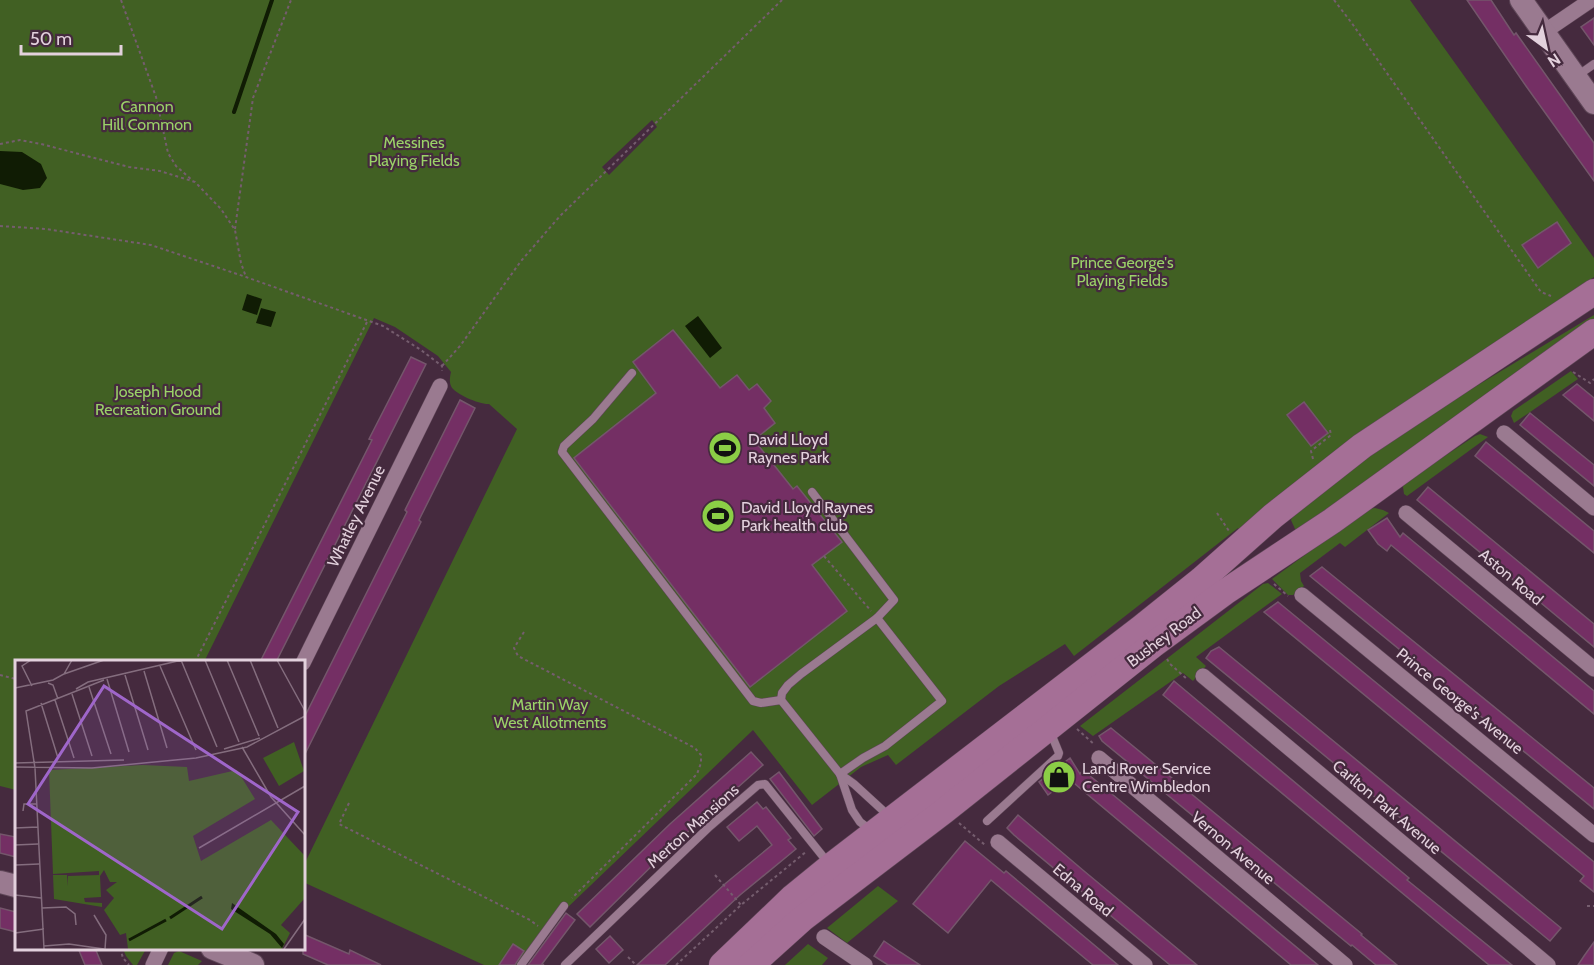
<svg xmlns="http://www.w3.org/2000/svg" width="1594" height="965" font-family="Cabin,sans-serif">
<style>
.green{fill:#416023;fill-rule:evenodd}
.water{fill:#101c04}
.lines{fill:none;stroke-linecap:round;stroke-linejoin:round}
.stream{stroke:#101c04;stroke-width:4}
.building{fill:#742f64;stroke:#74566b;stroke-width:1.5}
.lane-casing{stroke:#5f4758;stroke-width:9}
.street-casing{stroke:#5f4758;stroke-width:16}
.secondary-casing{stroke:#5f4758;stroke-width:24}
.primary-casing{stroke:#5f4758;stroke-width:27}
.path{stroke:#755d6e;stroke-width:2;stroke-dasharray:3 3;stroke-linecap:butt}
.lane{stroke:#9a7a90;stroke-width:8}
.street{stroke:#9a7a90;stroke-width:15}
.secondary{stroke:#9a7a90;stroke-width:22}
.primary{stroke:#a56f96;stroke-width:26}
.labels{text-anchor:middle;dominant-baseline:central;stroke-width:4.5;stroke-linejoin:round;paint-order:stroke}
.park-label{font-size:16px;fill:#9ad268;stroke:#452a3e}
.poi-label{font-size:16px;fill:#e3d1dd;stroke:#452a3e;text-anchor:start}
.street-label{font-size:16px;fill:#e3d1dd;stroke:#452a3e}
.inset-river{fill:none;stroke:#101c04;stroke-width:3}
.inset-road{fill:none;stroke:#846d7e;stroke-width:1.5}
.view{fill:#9f66ca;fill-opacity:0.15;stroke:#9f66ca;stroke-width:3}
.inset-edge{fill:none;stroke:#e3d1dd;stroke-width:3}
</style>
<rect width="100%" height="100%" fill="#452a3e"/>
<g class="green">
<path d="M0 0H1410L1594 258V277L1559 300 1243 535 1238 528 1074 656 1065 644 999 686 896 765 888 755 861 767 812 805 753 730 567 908 525 965H484L303 882V867L517 429 489 404C481 405 454 394 451 386 449 381 450 377 451 372L438 356 395 327 374 318 204 662H16V790L0 786ZM652 120 657 127 609 175 602 167Z"/>
<path d="M1594 315V322L1300 531 1295 529 1291 520 1295 511 1412 425Z"/>
<path d="M1571 371 1578 379 1514 423 1511 416 1513 411Z"/>
<path d="M1480 434 1488 437 1407 496 1404 494 1403 487 1404 483 1475 436Z"/>
<path d="M1375 508 1383 510 1389 513 1345 547 1340 543 1300 573 1301 581 1304 586 1293 595H1288L1272 579 1364 512 1369 509Z"/>
<path d="M1268 583 1282 594 1196 657 1206 666 1193 681 1183 673 1093 736 1080 726 1263 584Z"/>
<path d="M878 886 898 901 847 943 827 928Z"/>
<path d="M808 944 828 958 822 965H785Z"/>
<path d="M123 949V948L146 949 137 965H133L126 956Z"/>
<path d="M179 951 202 961 198 965H168L174 953Z"/>
</g>
<g class="water">
<path d="M0 151 22 152 41 164 47 178 40 188 23 190 0 184Z"/>
<path d="M247 294 262 299 257 315 242 310Z"/>
<path d="M261 308 276 312 271 327 256 323Z"/>
<path d="M698 316 722 348 710 358 685 326Z"/>
</g>
<g class="lines">
<path class="stream" d="M234 112 272 0"/>
</g>
<g class="building">
<path d="M1467 0H1491L1514 35 1516 33 1577 119 1594 143V181L1526 86Z"/>
<path d="M1594 18V45L1581 27Z"/>
<path d="M1557 222 1571 243 1538 268 1522 245Z"/>
<path d="M673 330 720 388 737 375 749 390 757 384 771 401 764 408 775 423 754 440 793 489 797 486 842 542 812 565 847 611 750 687 574 458 656 393 633 362Z"/>
<path d="M411 357 426 364 276 662H260L372 440 369 439Z"/>
<path d="M1577 384 1594 398V421L1563 395Z"/>
<path d="M460 400 475 408 419 520 421 522 303 758V720L407 512 405 510Z"/>
<path d="M1304 402 1328 433 1311 446 1287 415Z"/>
<path d="M1530 413 1594 465V486L1520 425Z"/>
<path d="M1486 442 1594 531V553L1475 456Z"/>
<path d="M1428 487 1594 624V647L1417 500Z"/>
<path d="M1387 518 1400 537 1403 533 1594 691V714L1391 545 1387 551 1378 544 1368 530Z"/>
<path d="M1322 567 1594 788V809L1310 576Z"/>
<path d="M1278 602 1594 862V892L1580 881 1584 876 1264 612Z"/>
<path d="M1219 647 1561 928 1550 941 1206 658 1211 651Z"/>
<path d="M1174 681 1409 878 1407 880 1512 965H1489L1231 751 1163 695Z"/>
<path d="M1111 728 1362 934 1361 935 1397 965H1376L1352 945 1351 946 1102 741 1099 736Z"/>
<path d="M751 752 763 765 673 845 590 927 577 914 670 824Z"/>
<path d="M1070 758 1080 774 1083 770 1318 965H1291L1069 779 1048 795 1039 782Z"/>
<path d="M779 772 822 829 814 836 770 779Z"/>
<path d="M757 802 763 809 766 807 791 838 788 840 796 849 740 895 665 965H637L726 883 772 845 757 826 739 841 727 827Z"/>
<path d="M1018 815 1084 871 1197 965H1170L1014 835 1007 828Z"/>
<path d="M0 834 16 837V857L0 853Z"/>
<path d="M965 841 1004 873 1006 871 1118 965H1093L991 880 948 933 913 904Z"/>
<path d="M0 908 16 912V932L0 928Z"/>
<path d="M566 913 575 920 542 964 544 965H528Z"/>
<path d="M303 934 349 954 350 950 381 965H328L303 954Z"/>
<path d="M610 936 623 950 609 963 596 949Z"/>
<path d="M884 941 900 952 920 965H888L874 956Z"/>
<path d="M1594 942V965H1578L1584 956Z"/>
<path d="M513 944 524 951 515 965H499Z"/>
<path d="M78 948H95L102 965H85Z"/>
</g>
<g class="lines">
<g class="lane-casing">
<g id="lane">
<path d="M1577 76 1594 64"/>
<path d="M632 373 593 419 564 446 562 452 753 701 761 703 781 700"/>
<path d="M781 700 782 693 788 685 801 674 877 618 894 600 812 492"/>
<path d="M781 700 840 774 854 784 890 817"/>
<path d="M840 774 863 758 885 746 942 701 877 618"/>
<path d="M840 774 852 810 860 822 872 831"/>
<path d="M987 821 1058 756 1059 753 1050 731"/>
<path d="M521 965 564 906"/>
<path d="M565 965 708 828 758 785 765 784 829 864"/>
</g>
</g>
<g class="street-casing">
<g id="street">
<path d="M1544 32 1591 0"/>
<path d="M1504 433 1594 508"/>
<path d="M1406 513 1594 669"/>
<path d="M1302 595 1594 835"/>
<path d="M303 663 440 386"/>
<path d="M1203 676 1548 965"/>
<path d="M1099 758 1345 965"/>
<path d="M998 842 1145 965"/>
<path d="M824 937 865 965"/>
<path d="M153 965 161 948"/>
</g>
</g>
<g class="secondary-casing">
<g id="secondary">
<path d="M1521 0 1594 103"/>
<path d="M0 882 16 886"/>
<path d="M212 948 253 965"/>
</g>
</g>
<g class="primary-casing">
<g id="primary">
<path d="M722 965 793 897 831 866 1141 628 1201 580 1273 516 1362 446 1594 292"/>
<path d="M751 965 802 919 944 811 1154 644 1225 592 1332 521 1594 332"/>
</g>
</g>
<g class="path">
<path d="M121 0 156 97 168 153 176 166 193 181"/>
<path d="M1334 0 1351 22 1541 292 1551 296"/>
<path d="M0 144 20 140 41 144 129 167 160 171 195 182 221 209 235 230 241 263 246 277"/>
<path d="M0 226 46 229 151 245 246 277 383 326 421 350 442 366V371"/>
<path d="M235 229 253 98 291 0"/>
<path d="M442 366 460 346 521 261 560 216 782 0"/>
<path d="M1573 372 1590 383 1594 379"/>
<path d="M1313 459 1311 451 1331 435 1330 430"/>
<path d="M1217 513 1229 531"/>
<path d="M824 556 871 611"/>
<path d="M1274 584 1288 596"/>
<path d="M524 632 514 648 518 656 695 748 701 755V763L697 774 572 898"/>
<path d="M1167 659 1170 664 1188 680"/>
<path d="M195 662 368 320"/>
<path d="M0 675 16 679"/>
<path d="M1077 729 1095 745"/>
<path d="M349 803 339 824 530 920 538 926"/>
<path d="M959 823 985 845"/>
<path d="M715 875 741 905"/>
<path d="M1587 906H1594"/>
<path d="M120 948 123 958 129 965"/>
<path d="M628 957 636 965"/>
<path d="M676 965 741 905 807 851"/>
</g>
<use href="#lane" class="lane"/>
<use href="#street" class="street"/>
<use href="#secondary" class="secondary"/>
<use href="#primary" class="primary"/>
</g>
<defs>
<g id="stadium-disc" transform="scale(1.725)"><circle r="9.5" fill="#8bce46" stroke="#452a3e"/><path d="M0-5a6.5 5 0 1 0 0 10a6.5 5 0 1 0 0-10ZM-3.5-1.8h7v3.6h-7Z" fill="#111"/></g>
<g id="shop-disc" transform="scale(1.725)"><circle r="9.5" fill="#8bce46" stroke="#452a3e"/><path d="M-5-2.5h2.3a2.7 3.5 0 0 1 5.4 0H5L5.5 6h-11ZM-1.5-2.5h3a1.5 2.3 0 0 0-3 0Z" fill="#111"/></g>
</defs>
<g fill-rule="evenodd">
<use href="#stadium-disc" x="725" y="448"/>
<use href="#stadium-disc" x="718" y="516"/>
<use href="#shop-disc" x="1059" y="777"/>
</g>
<g class="labels">
<g class="park-label">
<text x="147" y="106">Cannon<tspan x="147" dy="18">Hill Common</tspan></text>
<text x="414" y="142">Messines<tspan x="414" dy="18">Playing Fields</tspan></text>
<text x="1122" y="262">Prince George's<tspan x="1122" dy="18">Playing Fields</tspan></text>
<text x="158" y="391">Joseph Hood<tspan x="158" dy="18">Recreation Ground</tspan></text>
<text x="550" y="704">Martin Way<tspan x="550" dy="18">West Allotments</tspan></text>
</g>
<g class="poi-label">
<text x="748" y="439">David Lloyd<tspan x="748" dy="18">Raynes Park</tspan></text>
<text x="741" y="507">David Lloyd Raynes<tspan x="741" dy="18">Park health club</tspan></text>
<text x="1082" y="768">Land Rover Service<tspan x="1082" dy="18">Centre Wimbledon</tspan></text>
</g>
<g class="street-label">
<text transform="translate(356 516) rotate(-64)">Whatley Avenue</text>
<text transform="translate(1511 577) rotate(40)">Aston Road</text>
<text transform="translate(1164 637) rotate(-37)">Bushey Road</text>
<text transform="translate(1460 701) rotate(39)">Prince George's Avenue</text>
<text transform="translate(1387 807) rotate(40)">Carlton Park Avenue</text>
<text transform="translate(693 826) rotate(-42)">Merton Mansions</text>
<text transform="translate(1233 848) rotate(40)">Vernon Avenue</text>
<text transform="translate(1083 890) rotate(40)">Edna Road</text>
</g>
</g>
<g transform="translate(15 660)">
<rect width="290" height="290" fill="#452a3e"/>
<path d="M279 82 289 111 264 126 248 98ZM128 105 172 107 174 121 222 110 240 139 178 176 186 201 256 160 289 195V239L266 265 275 273 267 289H113L111 273 105 275 89 250 99 238 91 230 102 222H95L89 210 85 216 86 237 69 238 70 242 87 243V247L39 239 38 215H52L53 226V216L84 215V211L38 214 34 110Z" fill="#416023"/>
<path d="M217 243 261 274 269 284 267 288 255 274 216 249Z" fill="#101c04"/>
<path class="inset-river" d="M155 258 187 237M114 280 151 260"/>
<path class="inset-road" d="M16 0 7 6 17 26M166 0 202 87M190 0 224 82M212 0 244 76M235 0 263 68M262 0 290 51M145 6 181 90M129 11 152 88M49 14 89 0M110 15 133 90M92 19 114 92M33 23 38 25 43 39M74 27 96 94M0 28 38 20 49 14 57 0M61 29 73 22 167 0M57 34 77 96M40 40 59 98M26 43 43 98M227 87 256 137 290 175M209 89 245 78M0 103 109 100M0 107 77 108 181 98 232 87 290 56M8 151 9 144H22M0 168 23 167M0 185 23 184M184 188 290 126M1 205 24 204M0 235 26 238M27 248 51 247 60 254 61 265M79 255 91 275 90 289M0 273 29 269M29 286 54 284 89 289M29 289 20 108 11 51 89 20M269 289 290 259"/>
<path class="view" d="M89 26 283 152 207 269 13 144Z"/>
<rect width="290" height="290" class="inset-edge"/>
</g>
<g transform="translate(1546 48) rotate(147)" stroke="#452a3e" stroke-width="4.5" paint-order="stroke">
<path d="M0-4.5L10 22L0 15L-10 22Z" fill="#e3d1dd"/>
<text y="-9" font-size="16" font-weight="bold" text-anchor="middle" fill="#e3d1dd">N</text>
</g>
<path d="M21 45v9h100v-9" fill="none" stroke="#e3d1dd" stroke-width="3"/>
<text x="30" y="45" font-size="18" fill="#e3d1dd" stroke="#452a3e" stroke-width="4.5" paint-order="stroke">50 m</text>
</svg>
